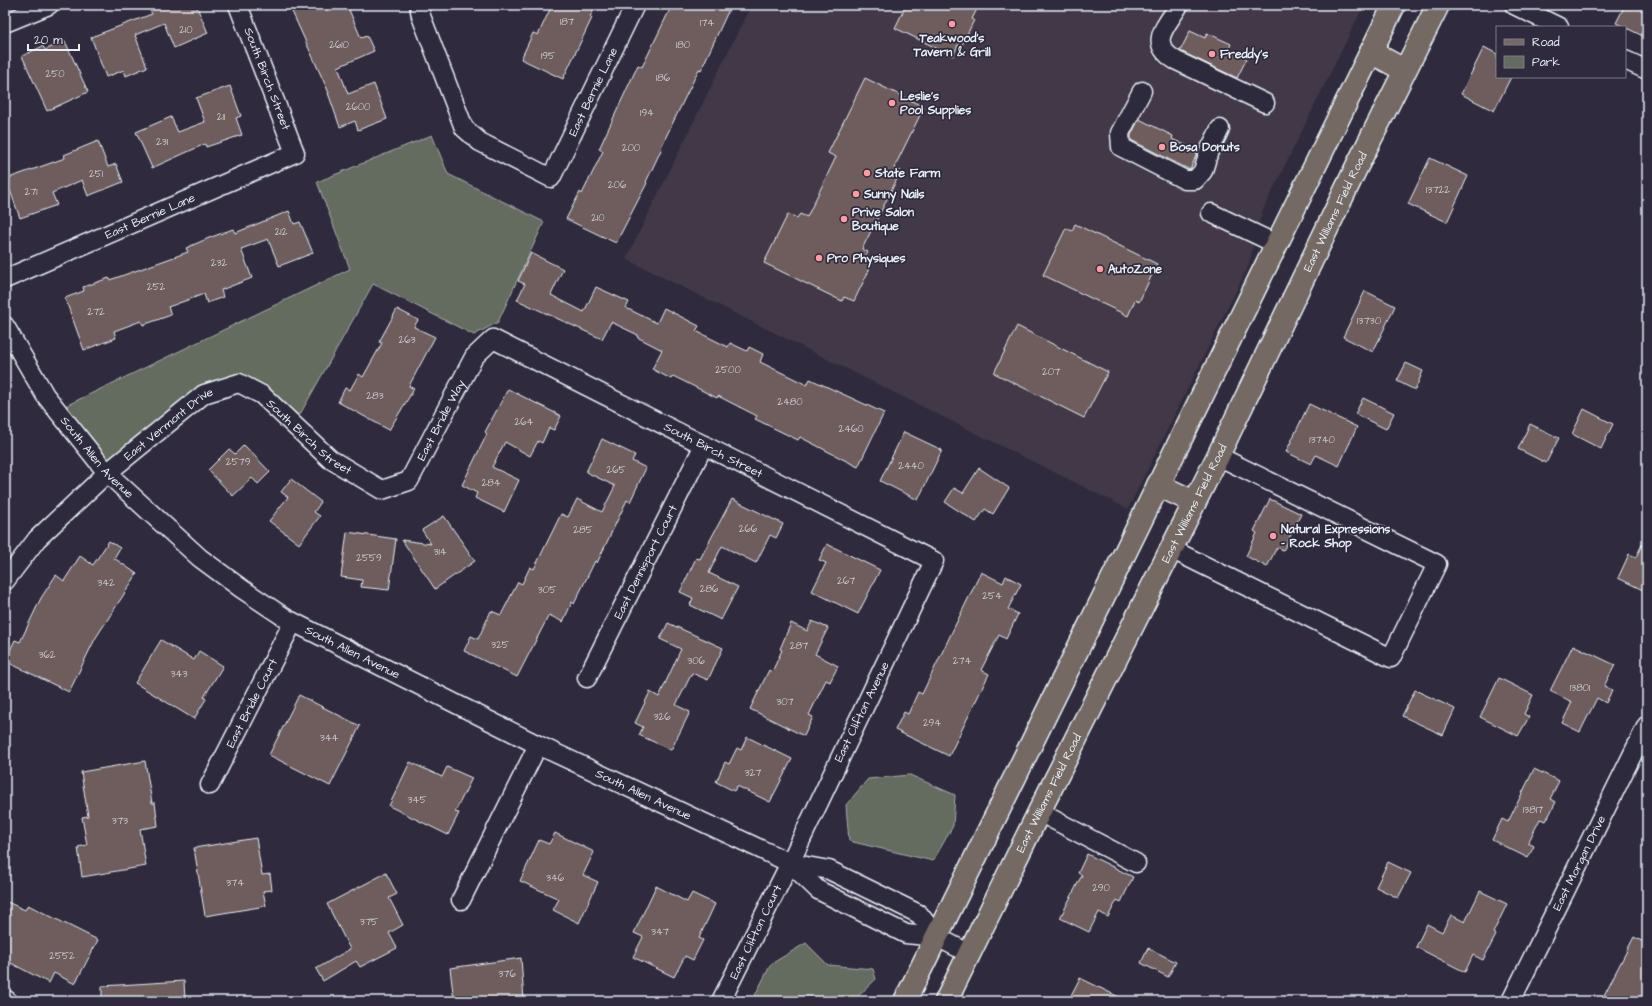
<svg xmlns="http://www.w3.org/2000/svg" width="1652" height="1006" font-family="'Architects Daughter',sans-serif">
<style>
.built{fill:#423946}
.green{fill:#646c5f;stroke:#a6aeac}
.building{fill:#6e5d5b;stroke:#e8f1f8}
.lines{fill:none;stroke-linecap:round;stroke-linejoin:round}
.minor-casing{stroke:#e8f1f8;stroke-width:21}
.major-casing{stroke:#e8f1f8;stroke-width:25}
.minor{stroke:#2f2a3d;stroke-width:18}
.major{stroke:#756964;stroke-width:22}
.poi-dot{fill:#ff9aa2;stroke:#2f2a3d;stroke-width:1.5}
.labels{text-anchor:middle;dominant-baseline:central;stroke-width:3.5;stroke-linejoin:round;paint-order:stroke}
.number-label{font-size:10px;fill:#caccd1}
.poi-label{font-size:12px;font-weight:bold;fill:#e8f1f8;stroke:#2f2a3d;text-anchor:start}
.street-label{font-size:12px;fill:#e8f1f8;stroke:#2f2a3d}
</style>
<rect width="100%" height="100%" fill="#2f2a3d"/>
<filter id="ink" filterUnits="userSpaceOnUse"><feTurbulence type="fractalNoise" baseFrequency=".025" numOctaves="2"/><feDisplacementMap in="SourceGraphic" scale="8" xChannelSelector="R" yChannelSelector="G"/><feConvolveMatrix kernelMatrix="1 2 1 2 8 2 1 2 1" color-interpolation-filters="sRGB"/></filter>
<g filter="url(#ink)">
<path class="built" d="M751 5H1364L1262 212 1248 267 1128 509 626 259Z"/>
<g class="green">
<path d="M432 135 448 174 544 222 498 322 474 335 373 284 294 425 239 383 204 394 107 473 57 410 350 269 317 182Z"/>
<path d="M910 775 955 795 953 826 933 861 849 841 846 805 868 779Z"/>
<path d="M806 943 828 965 873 969 876 979 853 1001H752L771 964Z"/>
</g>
<g class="building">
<path d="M147 5H196L208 33 174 48 164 23 135 35 147 67 126 76 124 70 106 77 91 37 152 14Z"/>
<path d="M289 5H347L361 38 367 36 374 51 338 67 348 94 374 84 387 119 358 130 355 121 340 127 328 93H329Z"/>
<path d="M552 5H596L590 17 592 18 563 79 521 59 533 33 538 35Z"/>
<path d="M672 5H731L701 70 699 69 661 147 662 148 646 182 647 183 616 243 566 219 580 192 582 194 603 151 599 149 638 65 642 67Z"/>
<path d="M906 5H979L972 19 974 20 961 47 958 45 953 56 895 28Z"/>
<path d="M1625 5H1640L1647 8V38L1616 23Z"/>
<path d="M1190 31 1205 38 1207 33 1231 44 1229 49 1247 58 1237 78 1180 51Z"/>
<path d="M65 41 88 92 47 111 22 56 43 46 45 50Z"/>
<path d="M1484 47 1497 54V77H1511L1494 111 1461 94Z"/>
<path d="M865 78 924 107 894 168 901 171 862 249 868 252 866 256 874 260 854 301 844 297 842 301 764 263 788 214 797 218 800 214 807 217 836 157 828 153Z"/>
<path d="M230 86 241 116 236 118 242 135 206 147 205 144 152 168 136 132 171 117 178 132 205 122 196 98Z"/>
<path d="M1139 119 1173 136 1172 139 1198 151 1190 170 1131 140V135Z"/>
<path d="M98 141 108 167 116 164 123 182 88 196 82 180 52 193 57 205 20 218 6 179 65 158 64 155Z"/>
<path d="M1430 158 1468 176 1447 222 1408 204Z"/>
<path d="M289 211 294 224 300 222 313 253 279 266 268 239 241 249 252 278 221 290 223 297 207 303 204 294 168 307 171 315 143 325 141 321 114 331 116 338 84 350 65 298 84 291 83 287 109 278 110 280 188 252 186 248 209 238 233 229 235 233Z"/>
<path d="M1075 224 1157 264 1139 302 1135 300 1128 316 1043 275 1066 228 1072 231Z"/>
<path d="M531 253 563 269 551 295 584 312 596 287 629 302 626 308 657 323 664 308 699 326 696 331 728 347 730 343 747 351 749 347 763 354 760 362 807 385 810 379 884 413 858 467 800 437 798 440 755 419 757 416 718 396 717 398 673 376 671 379 652 369 662 350 637 337 638 335 611 322 602 339 517 300 525 284 518 281Z"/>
<path d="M1365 291 1395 306 1373 352 1343 337Z"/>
<path d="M397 309 418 320 414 327 435 337 409 386 414 389 389 430 338 402 345 388 350 390 359 374 363 377 382 343 379 342Z"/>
<path d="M1017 326 1108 372 1084 418 994 373Z"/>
<path d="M1406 363 1423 371 1415 390 1397 381Z"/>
<path d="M508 389 561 416 554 430 549 428 542 443 538 441 530 456 505 442 492 467 519 480 504 512 475 498 477 493 462 485 487 434 485 432Z"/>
<path d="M1363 398 1394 413 1386 429 1355 414Z"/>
<path d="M1309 404 1357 427 1339 466 1316 455 1311 464 1286 452Z"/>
<path d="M1584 409 1613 424 1601 449 1572 434Z"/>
<path d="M1530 424 1559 438 1546 463 1518 449Z"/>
<path d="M904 432 942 450 918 500 880 481Z"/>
<path d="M602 439 635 455 632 461 646 468 630 502 627 500 597 563 595 561 574 604 572 602 563 622 549 615 517 677 464 651 471 636 478 639 491 611 501 615 518 582 522 584 530 567 534 569 561 514 568 517 577 499 602 512 615 486 586 472Z"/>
<path d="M244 445 270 472 258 484 252 478 233 496 208 470 229 449 235 454Z"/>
<path d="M979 468 1009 488 993 514 985 509 976 522 945 502 954 488 963 493Z"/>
<path d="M291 479 321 502 314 512 320 516 299 544 269 521 288 497 281 492Z"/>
<path d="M732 499 783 524 776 538 770 535 756 563 722 546 709 573 738 587 721 620 690 605 693 598 680 592 696 558 700 559Z"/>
<path d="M1270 499 1301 514 1284 549 1283 550 1277 547 1267 567 1246 556 1257 533 1254 531Z"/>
<path d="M444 516 475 561 435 589 402 540 431 544 422 530Z"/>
<path d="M347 532 396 539 389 590 361 587 362 580 341 577Z"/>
<path d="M1647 534V592L1618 578 1629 554 1636 557Z"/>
<path d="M109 541 120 548 114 558 137 574 95 639 69 692 5 661 15 640 20 642 41 598 56 575 64 581 80 556 93 565Z"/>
<path d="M827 544 880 570 858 614 812 591 826 563 819 560Z"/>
<path d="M981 572 1003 583 1006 576 1021 584 1008 609 1018 614 1006 639 999 635 981 670 989 674 949 756 895 730 904 712 908 714 918 692 922 694Z"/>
<path d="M812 621 828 628 815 654 838 666 830 682 826 680 809 715 813 717 804 736 750 709 769 670 772 672 782 650 780 649 791 623 807 631Z"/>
<path d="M668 623 723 648 708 680 692 673 676 705 690 712 671 750 639 735 643 727 635 723 650 692 659 697 681 649 660 639Z"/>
<path d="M161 640 194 660 199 651 223 666 204 697 206 699 194 719 135 683Z"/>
<path d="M1573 645 1615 665 1604 686 1612 690 1606 703 1597 698 1580 732 1562 723 1572 702 1550 691Z"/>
<path d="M1499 678 1533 695 1524 714 1529 717 1518 736 1480 717Z"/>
<path d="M1415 690 1455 709 1443 735 1402 716Z"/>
<path d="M299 695 360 726 330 786 269 755Z"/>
<path d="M747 737 792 759 770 802 737 786 734 791 716 782 725 762 729 764 737 748 741 750Z"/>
<path d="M145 761 152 803H155L158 826 140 829 146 866 82 877 78 847 87 845 82 817 88 816 81 772Z"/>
<path d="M410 762 442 777 447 767 472 778 455 812 459 813 448 835 389 806Z"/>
<path d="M1534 769 1559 781 1550 799 1556 802 1546 821 1540 819 1528 843 1534 846 1528 858 1492 840 1502 819 1508 822Z"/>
<path d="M555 833 594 852 583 875 598 882 579 923 553 910 559 899 520 881 539 840 549 844Z"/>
<path d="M256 838 262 875 270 874 272 890 263 891 266 906 205 916 194 848Z"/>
<path d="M1087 854 1133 877 1121 902 1117 900 1108 917 1099 912 1089 932 1060 918 1082 875 1078 873Z"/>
<path d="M1388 862 1411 873 1398 898 1376 887Z"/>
<path d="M386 873 397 894 389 898 403 925 389 933 397 948 360 967 356 961 323 981 316 969 350 949 327 904Z"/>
<path d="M656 886 687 902 692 893 715 904 699 938 703 940 693 960 685 956 674 977 633 957 643 937 634 933Z"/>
<path d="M1480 891 1507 904 1493 933 1496 935 1483 960 1473 955 1465 972 1416 947 1427 924 1442 932 1451 915 1465 922Z"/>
<path d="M5 901 25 910 28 905 98 940 75 984 54 973 49 983 5 960Z"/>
<path d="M1634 937 1647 944V1001H1610L1603 997Z"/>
<path d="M1148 948 1176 962 1168 977 1141 963Z"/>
<path d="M521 958 524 1001H454L450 968Z"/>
<path d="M1080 978 1127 1001H1068Z"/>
<path d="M184 981 185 1001H102V986Z"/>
</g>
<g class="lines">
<g class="minor-casing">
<g id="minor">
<path id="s1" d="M419 5 421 16 464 128 480 142 551 178 635 5"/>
<path d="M1179 5C1168 25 1146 42 1175 60L1265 103"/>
<path d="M1514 5 1559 27"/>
<path d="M5 23 49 5"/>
<path d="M1625 60 1647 70"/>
<path d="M1142 91 1120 133 1121 147 1185 180H1195L1203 171 1209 151 1220 129"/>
<path d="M1211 213 1276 244"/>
<path id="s2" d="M5 279 295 153 238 5"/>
<path id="s3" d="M5 326 45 395 107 473 200 558 242 589 287 619 538 745 790 863 829 870 919 914 937 937"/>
<path d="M1171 549 1391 658 1437 564 1218 456"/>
<path id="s4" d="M5 581 37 539 107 473 204 394 239 383 262 395 330 459 382 490 409 481 474 357 493 339 934 561 790 863 721 1001"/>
<path id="s5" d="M587 678 704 445"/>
<path id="s6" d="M210 785 293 622"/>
<path d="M1039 812 1136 863"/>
<path d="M790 863 818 890 906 934 937 937 970 954"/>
<path d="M461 900 538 745"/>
<path d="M5 999 8 1001"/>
<path id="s7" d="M1511 1001 1647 725"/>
</g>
</g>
<g class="major-casing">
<g id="major">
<path d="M1371 52 1404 70"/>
<path d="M1158 485 1194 502"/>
<path d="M905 1001 1394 5"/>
<path id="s8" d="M946 1001 1039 812 1218 456 1357 166 1438 5"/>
</g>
</g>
<use href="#minor" class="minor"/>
<use href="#major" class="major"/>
</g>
</g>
<g class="poi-dot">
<circle cx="952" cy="24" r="4"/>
<circle cx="1212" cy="54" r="4"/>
<circle cx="892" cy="103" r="4"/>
<circle cx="1162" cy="147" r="4"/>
<circle cx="867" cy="173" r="4"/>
<circle cx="856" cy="194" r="4"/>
<circle cx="844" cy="219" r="4"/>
<circle cx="819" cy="258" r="4"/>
<circle cx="1100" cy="269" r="4"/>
<circle cx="1273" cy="536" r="4"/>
</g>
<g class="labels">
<g class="number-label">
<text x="567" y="22">187</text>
<text x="707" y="23">174</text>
<text x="186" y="30">210</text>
<text x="339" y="45">2610</text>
<text x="683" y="45">180</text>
<text x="548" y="56">195</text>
<text x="55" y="74">250</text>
<text x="663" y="78">186</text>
<text x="358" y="107">2600</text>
<text x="647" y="113">194</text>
<text x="221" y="117">211</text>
<text x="162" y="142">231</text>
<text x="631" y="148">200</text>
<text x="96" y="174">251</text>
<text x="617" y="185">206</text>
<text x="1438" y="190">13722</text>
<text x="31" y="192">271</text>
<text x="598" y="218">210</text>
<text x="281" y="232">212</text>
<text x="219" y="263">232</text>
<text x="156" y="287">252</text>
<text x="96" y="312">272</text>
<text x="1369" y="321">13730</text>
<text x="407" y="340">263</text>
<text x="728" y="370">2500</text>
<text x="1051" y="372">207</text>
<text x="375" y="396">283</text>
<text x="790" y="402">2480</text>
<text x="524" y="422">264</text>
<text x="851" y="429">2460</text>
<text x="1322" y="440">13740</text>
<text x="238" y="462">2579</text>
<text x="911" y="466">2440</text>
<text x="616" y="470">265</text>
<text x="491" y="483">284</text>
<text x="748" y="529">266</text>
<text x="583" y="530">285</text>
<text x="440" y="552">314</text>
<text x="369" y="558">2559</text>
<text x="846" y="581">267</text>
<text x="106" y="583">342</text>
<text x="709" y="589">286</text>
<text x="547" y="590">305</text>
<text x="992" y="596">254</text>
<text x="500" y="645">325</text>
<text x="799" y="646">287</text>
<text x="47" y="655">362</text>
<text x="696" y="661">306</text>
<text x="962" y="661">274</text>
<text x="179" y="674">343</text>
<text x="1580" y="688">13801</text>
<text x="785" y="702">307</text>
<text x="662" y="717">326</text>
<text x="932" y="723">294</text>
<text x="329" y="738">344</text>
<text x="753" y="773">327</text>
<text x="417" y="800">345</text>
<text x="1533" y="810">13817</text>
<text x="120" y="821">373</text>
<text x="555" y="878">346</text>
<text x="235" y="883">374</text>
<text x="1101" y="888">290</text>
<text x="369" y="922">375</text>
<text x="660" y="932">347</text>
<text x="62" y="956">2552</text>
<text x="507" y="974">376</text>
</g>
<g class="poi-label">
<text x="952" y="38" text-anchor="middle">Teakwood’s<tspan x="952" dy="14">Tavern &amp; Grill</tspan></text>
<text x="1220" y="54">Freddy's</text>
<text x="900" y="96">Leslie's<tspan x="900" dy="14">Pool Supplies</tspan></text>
<text x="1170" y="147">Bosa Donuts</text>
<text x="875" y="173">State Farm</text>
<text x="864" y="194">Sunny Nails</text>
<text x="852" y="212">Prive Salon<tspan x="852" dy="14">Boutique</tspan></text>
<text x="827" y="258">Pro Physiques</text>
<text x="1108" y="269">AutoZone</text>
<text x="1281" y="529">Natural Expressions<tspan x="1281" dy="14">- Rock Shop</tspan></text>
</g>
<g class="street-label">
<text transform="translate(267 79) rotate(69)">South Birch Street</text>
<text stroke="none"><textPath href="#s1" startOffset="328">East Bernie Lane</textPath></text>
<text stroke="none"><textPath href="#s8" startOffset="880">East Williams Field Road</textPath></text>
<text stroke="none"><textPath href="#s2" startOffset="158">East Bernie Lane</textPath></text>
<text stroke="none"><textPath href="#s4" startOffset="588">East Bridle Way</textPath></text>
<text stroke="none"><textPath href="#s4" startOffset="228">East Vermont Drive</textPath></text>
<text stroke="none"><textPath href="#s4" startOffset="400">South Birch Street</textPath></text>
<text stroke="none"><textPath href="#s4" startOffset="932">South Birch Street</textPath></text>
<text stroke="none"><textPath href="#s3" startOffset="161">South Allen Avenue</textPath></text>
<text stroke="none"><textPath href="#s8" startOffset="556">East Williams Field Road</textPath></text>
<text stroke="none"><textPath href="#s5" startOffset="130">East Dennisport Court</textPath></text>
<text stroke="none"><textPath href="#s3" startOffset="485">South Allen Avenue</textPath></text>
<text stroke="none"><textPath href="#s6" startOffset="92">East Bridle Court</textPath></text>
<text transform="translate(862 712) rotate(-64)">East Clifton Avenue</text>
<text stroke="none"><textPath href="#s8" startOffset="232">East Williams Field Road</textPath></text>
<text stroke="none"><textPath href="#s3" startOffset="809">South Allen Avenue</textPath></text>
<text stroke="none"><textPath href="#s7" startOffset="154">East Morgan Drive</textPath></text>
<text transform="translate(756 932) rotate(-64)">East Clifton Court</text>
</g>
</g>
<rect width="1652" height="1006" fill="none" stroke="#2f2a3d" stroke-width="20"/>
<rect x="10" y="10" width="1632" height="986" fill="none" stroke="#e8f1f8" stroke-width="1.5" filter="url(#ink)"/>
<rect x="1496" y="26" width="130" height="52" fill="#2f2a3d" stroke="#797a88"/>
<rect x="1504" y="39" width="20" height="6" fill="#756964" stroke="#797a88"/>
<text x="1532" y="46" font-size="12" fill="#e8f1f8">Road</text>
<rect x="1504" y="56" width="20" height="12" fill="#646c5f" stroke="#797a88"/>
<text x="1532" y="66" font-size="12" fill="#e8f1f8">Park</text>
<path d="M28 44v6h51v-6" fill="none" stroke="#e8f1f8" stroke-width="2"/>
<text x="34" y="44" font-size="12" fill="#e8f1f8" stroke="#2f2a3d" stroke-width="3" paint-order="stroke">20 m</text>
</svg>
